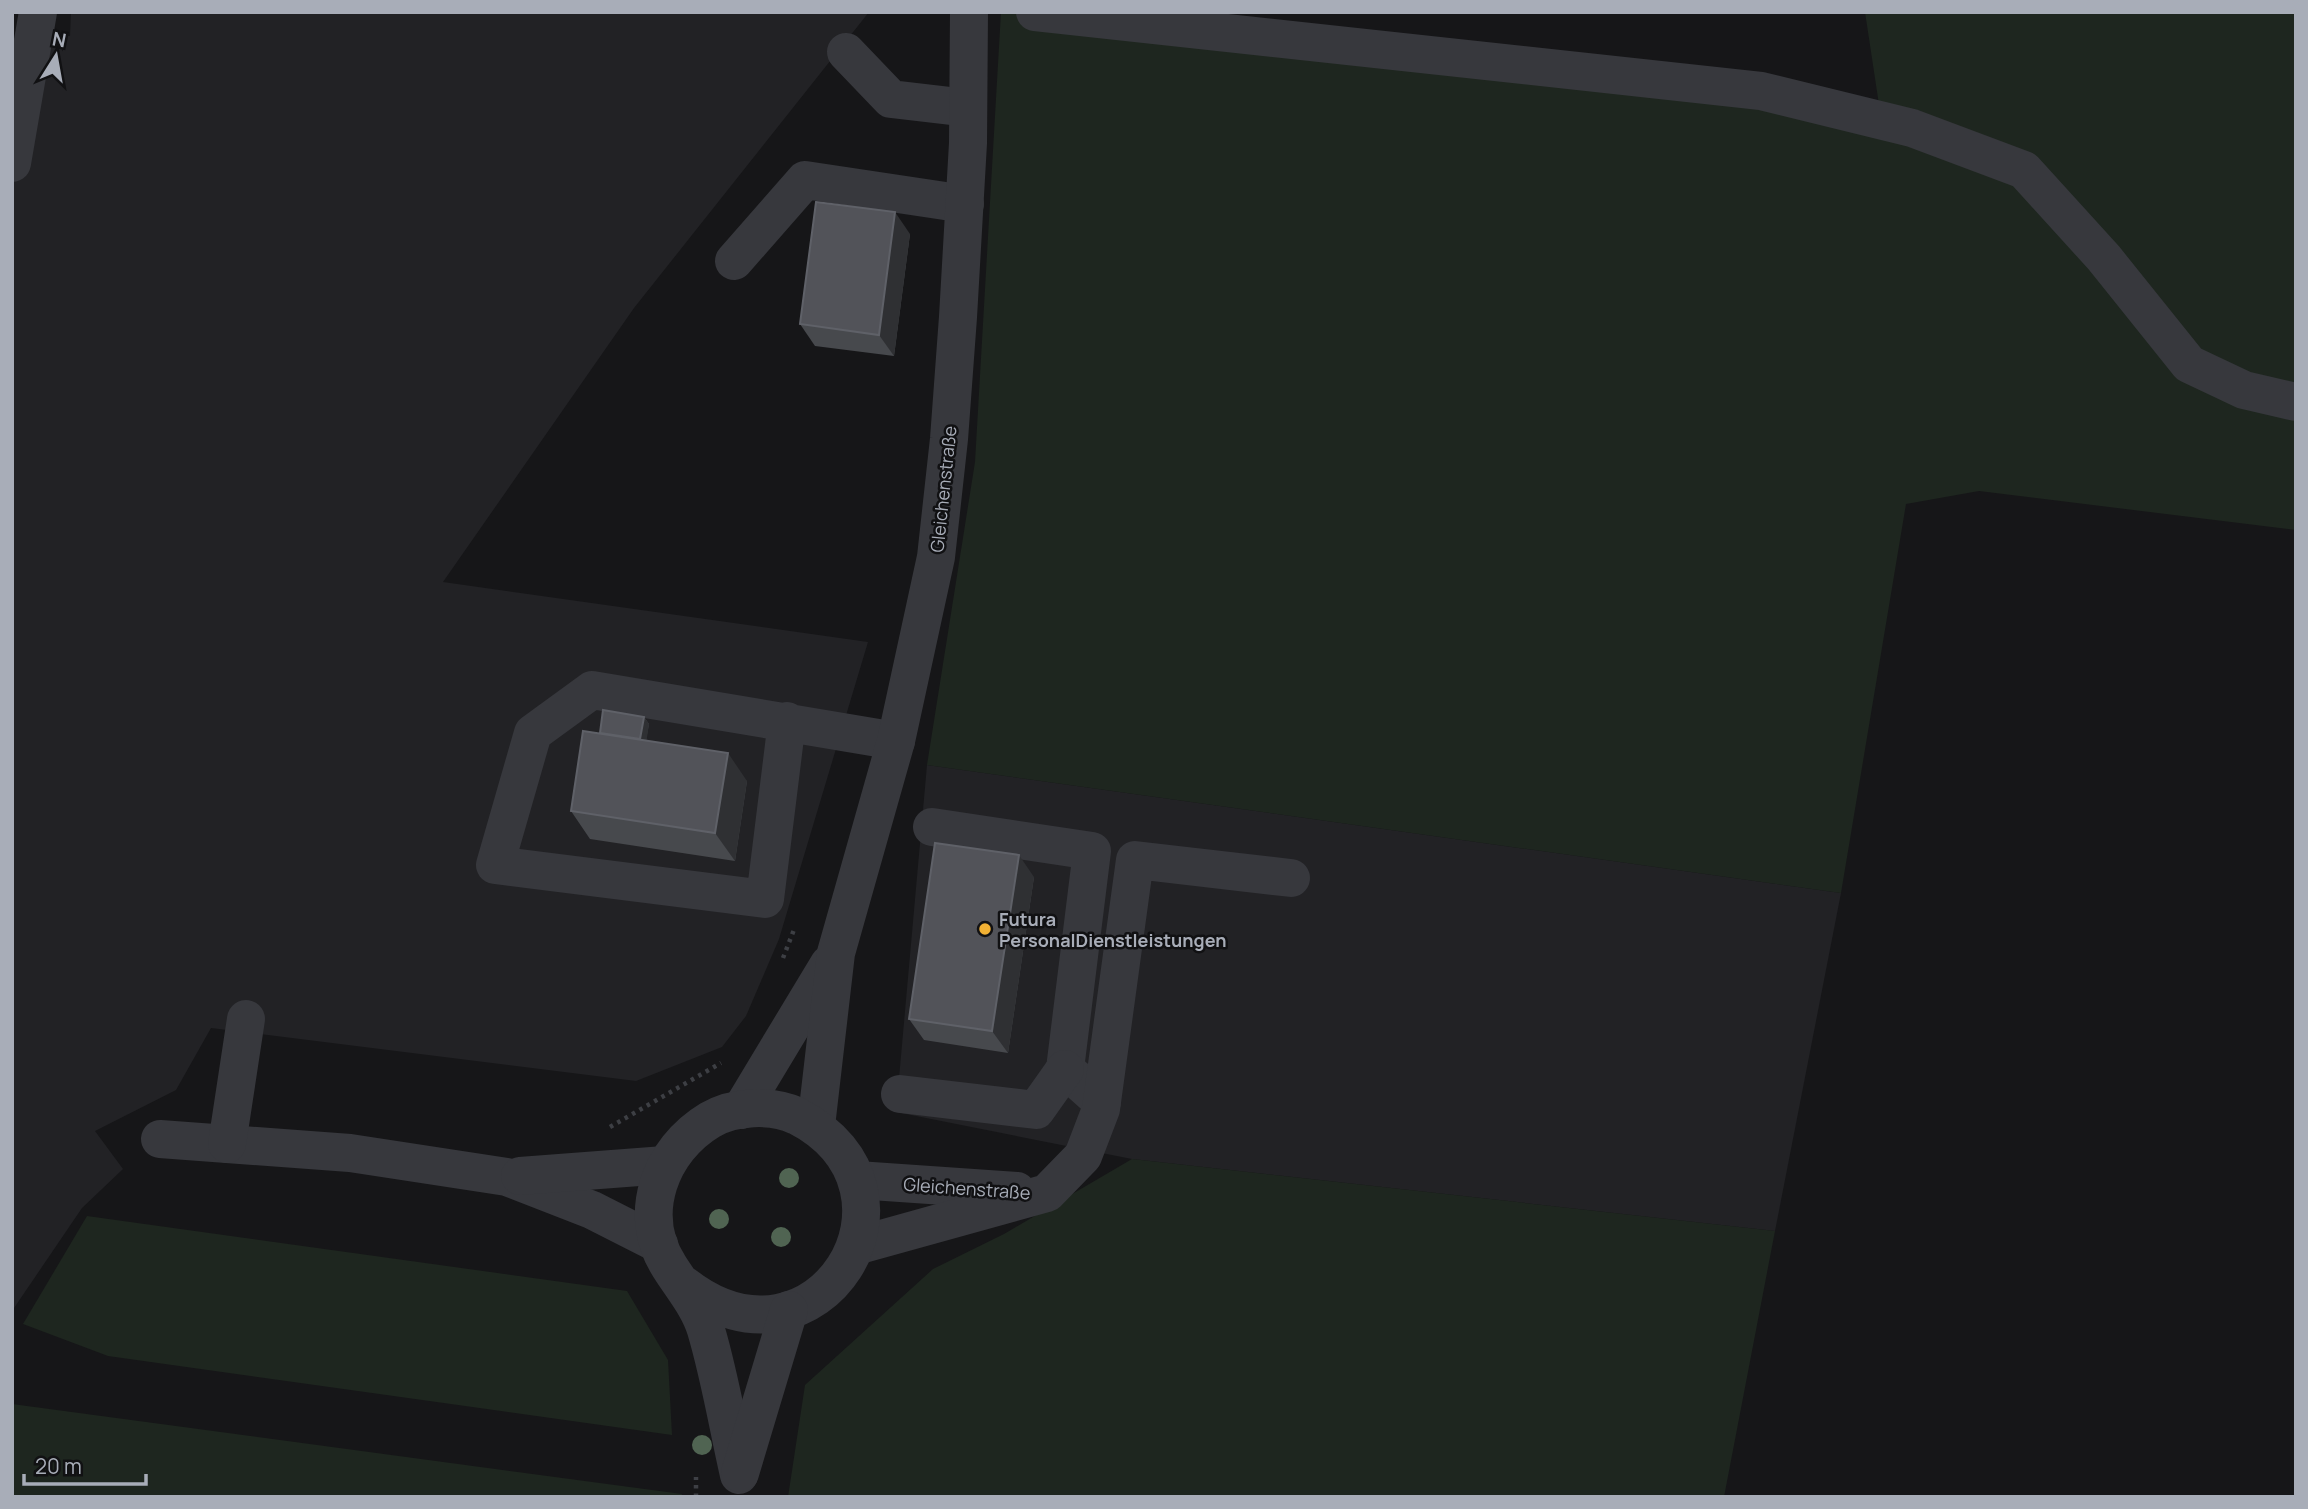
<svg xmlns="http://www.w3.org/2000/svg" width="2308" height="1509" font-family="Manrope,sans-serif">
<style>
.built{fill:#222225}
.green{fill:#1e261f}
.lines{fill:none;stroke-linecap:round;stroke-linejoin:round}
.path{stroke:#3d3f44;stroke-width:4.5;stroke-dasharray:3.5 5;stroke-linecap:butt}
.minor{stroke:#37383d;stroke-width:38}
.tree{fill:#506452}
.wall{fill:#47494d}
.shaded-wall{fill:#2f3033}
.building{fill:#525359;stroke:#5f6168;stroke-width:2}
.poi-dot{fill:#f2b134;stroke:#111113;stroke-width:2.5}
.labels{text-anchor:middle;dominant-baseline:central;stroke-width:5;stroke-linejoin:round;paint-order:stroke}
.street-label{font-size:18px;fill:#a8adb8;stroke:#111113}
.poi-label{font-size:18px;font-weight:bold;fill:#a8adb8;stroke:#111113;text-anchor:start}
</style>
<rect width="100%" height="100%" fill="#161618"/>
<g class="built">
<path d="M71 12H869L634 308 443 582 868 642 779 939 746 1016 722 1047 636 1081 211 1028 176 1090 95 1131 123 1169 82 1208 12 1311V38L70 36Z"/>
<path d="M927 765 1841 893 1775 1231 1132 1159 896 1112Z"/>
</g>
<g class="green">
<path d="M1001 12 1881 118 1865 12H2296V530L1979 491 1906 504 1841 893 927 765 975 462Z"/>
<path d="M1132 1159 1775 1231 1724 1497H788L805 1385 933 1269 1004 1234Z"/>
<path d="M87 1216 627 1291 668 1360 672 1435 108 1356 23 1324Z"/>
<path d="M12 1404 682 1494 681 1497H12Z"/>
</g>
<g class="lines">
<g class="path">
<path d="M783 958 795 927"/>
<path d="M610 1127 721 1063"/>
<path d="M696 1497V1477"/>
</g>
<g class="minor">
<path d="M1035 12 1761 91 1912 128 2024 170 2104 258 2189 364 2244 390 2296 402"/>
<path d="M846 52 891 99 968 108"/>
<path d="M12 163 38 12"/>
<path d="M734 261 805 180 965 204"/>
<path d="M787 721 765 899 495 865 533 733 592 690 896 741"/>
<path d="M932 827 1092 851 1065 1069 1102 1102"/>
<path d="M900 1094 1036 1110 1065 1069"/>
<path d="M741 1110 829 964"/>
<path d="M816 1126 836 953 896 741 936 557 949 439 958 317 968 143 969 12"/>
<path d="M160 1139 350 1153 507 1177 592 1210 659 1244"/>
<path d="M227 1144 246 1019"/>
<path d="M520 1176 665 1165"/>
<path d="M857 1180 1017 1191"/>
<path d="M856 1246 1047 1193 1083 1156 1101 1109 1135 860 1291 878"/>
<path d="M684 1285C818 1389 940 1190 797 1116 772 1104 734 1106 710 1120 660 1150 636 1214 669 1266 682 1287 699 1306 706 1330 720 1377 728 1427 739 1475"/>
<path d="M740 1473 789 1310"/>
</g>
</g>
<g class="tree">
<circle cx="789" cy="1178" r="10"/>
<circle cx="719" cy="1219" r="10"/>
<circle cx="781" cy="1237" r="10"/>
<circle cx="702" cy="1445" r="10"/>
</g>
<g class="wall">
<path d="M910 234 894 356 815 346 800 324Z"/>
<path d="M644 717 649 724 646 740 747 781 735 861 590 839 571 811 600 733Z"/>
<path d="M1034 877 1008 1053 924 1040 909 1019Z"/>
</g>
<g class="shaded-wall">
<path d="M895 212 910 234 894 356 879 335Z"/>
<path d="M644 717 649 724 643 764 637 757Z"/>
<path d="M728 753 747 781 735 861 715 833Z"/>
<path d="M1019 855 1034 877 1008 1053 992 1031Z"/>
</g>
<g class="building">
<path d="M816 202 895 212 879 335 800 324Z"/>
<path d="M603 710 644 717 640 739 600 733Z"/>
<path d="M583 731 728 753 715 833 571 811Z"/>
<path d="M935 843 1019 855 992 1031 909 1019Z"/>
</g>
<circle class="poi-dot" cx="985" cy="929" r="7"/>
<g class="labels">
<g class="street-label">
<text transform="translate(943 489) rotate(-84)">Gleichenstraße</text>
<text transform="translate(967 1188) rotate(4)">Gleichenstraße</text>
</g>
<g class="poi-label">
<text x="999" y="919">Futura<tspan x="999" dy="21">PersonalDienstleistungen</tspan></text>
</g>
</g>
<rect width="2308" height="1509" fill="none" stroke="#a8adb8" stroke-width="28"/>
<g transform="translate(56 56) rotate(11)" stroke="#111113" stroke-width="5" paint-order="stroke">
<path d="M0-5L12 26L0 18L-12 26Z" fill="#a8adb8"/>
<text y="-10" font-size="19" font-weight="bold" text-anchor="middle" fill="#a8adb8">N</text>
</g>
<path d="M24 1474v10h122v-10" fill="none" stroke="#a8adb8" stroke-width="3.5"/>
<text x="35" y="1474" font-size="21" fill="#a8adb8" stroke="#111113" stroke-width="5" paint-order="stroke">20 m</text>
</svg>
